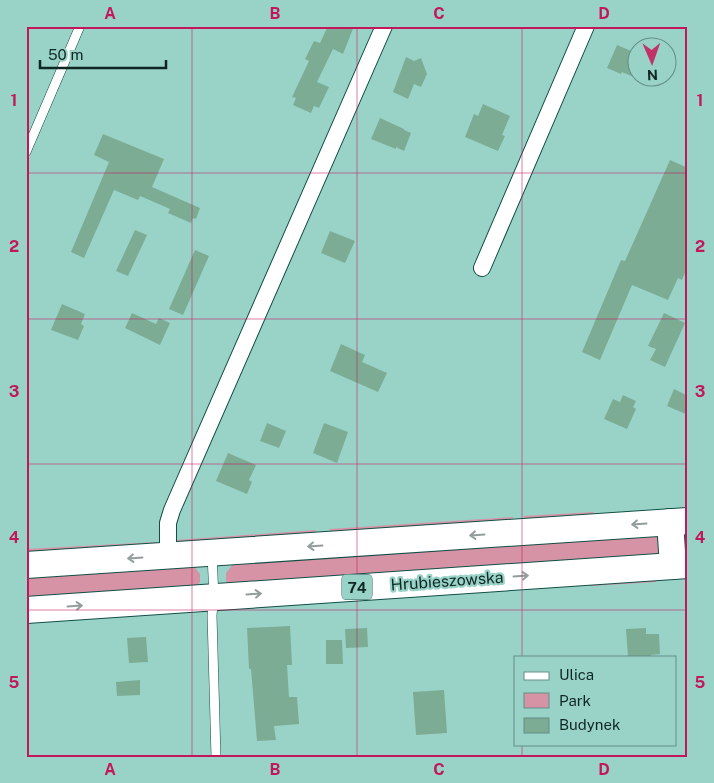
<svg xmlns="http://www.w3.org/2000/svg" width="714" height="783" font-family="'Public Sans',sans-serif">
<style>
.green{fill:#d593a5}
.building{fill:#7dac94}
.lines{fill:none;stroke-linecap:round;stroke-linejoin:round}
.service-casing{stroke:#124e46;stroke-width:10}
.minor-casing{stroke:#124e46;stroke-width:18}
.primary-casing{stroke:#124e46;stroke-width:28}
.service{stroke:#fff;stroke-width:9}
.minor{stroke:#fff;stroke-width:16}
.primary{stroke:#fff;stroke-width:26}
.oneway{stroke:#939e9c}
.grid{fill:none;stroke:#c2185b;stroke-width:1;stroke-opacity:0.55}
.labels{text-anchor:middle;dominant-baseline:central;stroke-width:4.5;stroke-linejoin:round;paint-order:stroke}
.shield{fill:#99d3c8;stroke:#385b54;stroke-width:1}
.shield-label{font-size:15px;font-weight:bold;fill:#0f2723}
.street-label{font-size:16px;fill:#0f2723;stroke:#99d3c8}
.neatline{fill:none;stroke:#c2185b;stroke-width:2}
.grid-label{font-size:16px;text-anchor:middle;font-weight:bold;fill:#c2185b}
</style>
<rect width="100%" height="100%" fill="#99d3c8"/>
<g class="green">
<path d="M594 512 591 516 527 520 523 516Z"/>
<path d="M513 517 512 520 332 532 329 529Z"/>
<path d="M316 530 314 534 180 542 176 540Z"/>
<path d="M659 533 661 551 656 555 229 584 226 581V573L233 564Z"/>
<path d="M157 542 151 546 26 553V549Z"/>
<path d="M193 565 200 574V582L197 586 26 598V573Z"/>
<path d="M656 579V582L591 586V583Z"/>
</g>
<g class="building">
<path d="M328 26H354L343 54 333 49 317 82 329 87 319 108 314 106 311 113 293 105 296 98 292 97 309 61 305 59 314 41 320 43Z"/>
<path d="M617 45 636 53V78L622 72 621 74 607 68Z"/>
<path d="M406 57 414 61 421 58 427 74 421 87 414 84 408 99 393 92Z"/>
<path d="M483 104 510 116 502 135 505 136 498 151 465 137 474 114 478 116Z"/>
<path d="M380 118 404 129V130L411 133 404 151 396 147V149L371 139Z"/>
<path d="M103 134 164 159 152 187 200 208 196 219 193 218 191 223 168 213 170 209 140 196 138 200 114 190 84 258 71 252 109 162 94 155Z"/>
<path d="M670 160 688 168V266L682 280 678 278 668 300 632 285 600 360 582 352 621 260 625 261Z"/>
<path d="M135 230 147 235 128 276 116 271Z"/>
<path d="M330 231 355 241 345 263 321 253Z"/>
<path d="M195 250 209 256 183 315 169 309Z"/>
<path d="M62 304 85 314 81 324 84 326 78 340 51 330Z"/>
<path d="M132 313 156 324 159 318 170 323 160 345 125 328Z"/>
<path d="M664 313 685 323 665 367 650 360 656 349 648 346Z"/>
<path d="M341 344 365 355 362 362 387 373 378 392 330 371Z"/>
<path d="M674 389 688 396V415L667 406Z"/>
<path d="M623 395 636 401 633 407 636 409 627 429 604 419 613 399 620 402Z"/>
<path d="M267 423 286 431 279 448 260 441Z"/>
<path d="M324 423 348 432 337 463 313 453Z"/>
<path d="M228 453 256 465 249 480 252 482 247 494 216 481Z"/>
<path d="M290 626 292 665H287L289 697H297L299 724 274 726 276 740 257 741 251 669H249L247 628Z"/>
<path d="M367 628 368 647 346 648 345 629Z"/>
<path d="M646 628V634H659L660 654 651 655V657H628L626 629Z"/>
<path d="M146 637 148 662 129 663 127 638Z"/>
<path d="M326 640H342L343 664H326Z"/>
<path d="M140 680V695L117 696 116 682Z"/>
<path d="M444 690 447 733 416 735 413 692Z"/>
</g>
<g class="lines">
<g class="service-casing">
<g id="service">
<path d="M26 152 80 26"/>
<path d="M212 555 214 597 212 615 216 757"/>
</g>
</g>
<g class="minor-casing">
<g id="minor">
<path d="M482 268 586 26"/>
<path d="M168 556V523L172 510 384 26"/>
</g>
</g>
<g class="primary-casing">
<g id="primary">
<path d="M670 522 673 566"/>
<path d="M26 565 688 521"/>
<path d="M26 610 688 565"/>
</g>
</g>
<use href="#service" class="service"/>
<use href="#minor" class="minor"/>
<use href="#primary" class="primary"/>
</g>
<defs><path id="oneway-shaft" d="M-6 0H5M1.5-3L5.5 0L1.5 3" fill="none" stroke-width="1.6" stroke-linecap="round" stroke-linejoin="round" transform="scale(1.25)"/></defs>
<g class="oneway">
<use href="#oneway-shaft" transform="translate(639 524) rotate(176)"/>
<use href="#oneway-shaft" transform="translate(477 535) rotate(176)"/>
<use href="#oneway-shaft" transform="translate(315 546) rotate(176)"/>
<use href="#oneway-shaft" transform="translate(135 558) rotate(176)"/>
<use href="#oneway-shaft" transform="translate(521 576) rotate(-4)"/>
<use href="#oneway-shaft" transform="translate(254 594) rotate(-4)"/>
<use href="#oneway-shaft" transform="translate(75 606) rotate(-4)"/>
</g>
<path class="grid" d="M192 26V757M357 26V757M522 26V657M26 173H688M26 319H688M26 464H688M26 610H688M522 744V757"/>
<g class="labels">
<rect class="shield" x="342" y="574.5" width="30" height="25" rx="4"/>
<g class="shield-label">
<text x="357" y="587">74</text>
</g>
<g class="street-label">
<text transform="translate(447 581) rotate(-4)">Hrubieszowska</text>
</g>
</g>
<rect width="714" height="783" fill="none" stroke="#99d3c8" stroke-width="55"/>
<rect x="514" y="656" width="162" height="90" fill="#99d3c8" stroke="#628e86"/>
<rect x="524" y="672" width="25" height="8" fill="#ffffff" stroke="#628e86"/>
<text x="559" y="680" font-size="15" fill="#0f2723">Ulica</text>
<rect x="524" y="693" width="25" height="15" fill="#d593a5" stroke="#628e86"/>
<text x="559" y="706" font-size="15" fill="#0f2723">Park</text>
<rect x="524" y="718" width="25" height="15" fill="#7dac94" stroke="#628e86"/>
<text x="559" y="730" font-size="15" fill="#0f2723">Budynek</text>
<g transform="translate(652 62) rotate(178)"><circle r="24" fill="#99d3c8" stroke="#628e86"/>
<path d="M0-4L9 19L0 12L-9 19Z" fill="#bf3369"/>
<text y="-8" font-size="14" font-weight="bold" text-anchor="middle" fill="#0f2723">N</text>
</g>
<path d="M40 60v8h126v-8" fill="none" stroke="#0f2723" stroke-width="2.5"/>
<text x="48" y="60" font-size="15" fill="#0f2723" stroke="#99d3c8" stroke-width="4" paint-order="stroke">50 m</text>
<rect x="28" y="28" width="658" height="728" class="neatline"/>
<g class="grid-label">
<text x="110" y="19">A</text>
<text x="275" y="19">B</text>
<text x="439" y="19">C</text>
<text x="604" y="19">D</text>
<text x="14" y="106">1</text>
<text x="700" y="106">1</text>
<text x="14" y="252">2</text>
<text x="700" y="252">2</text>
<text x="14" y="397">3</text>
<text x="700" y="397">3</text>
<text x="14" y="543">4</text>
<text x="700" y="543">4</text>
<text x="14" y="688">5</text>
<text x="700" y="688">5</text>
<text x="110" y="775">A</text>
<text x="275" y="775">B</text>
<text x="439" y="775">C</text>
<text x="604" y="775">D</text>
</g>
</svg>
